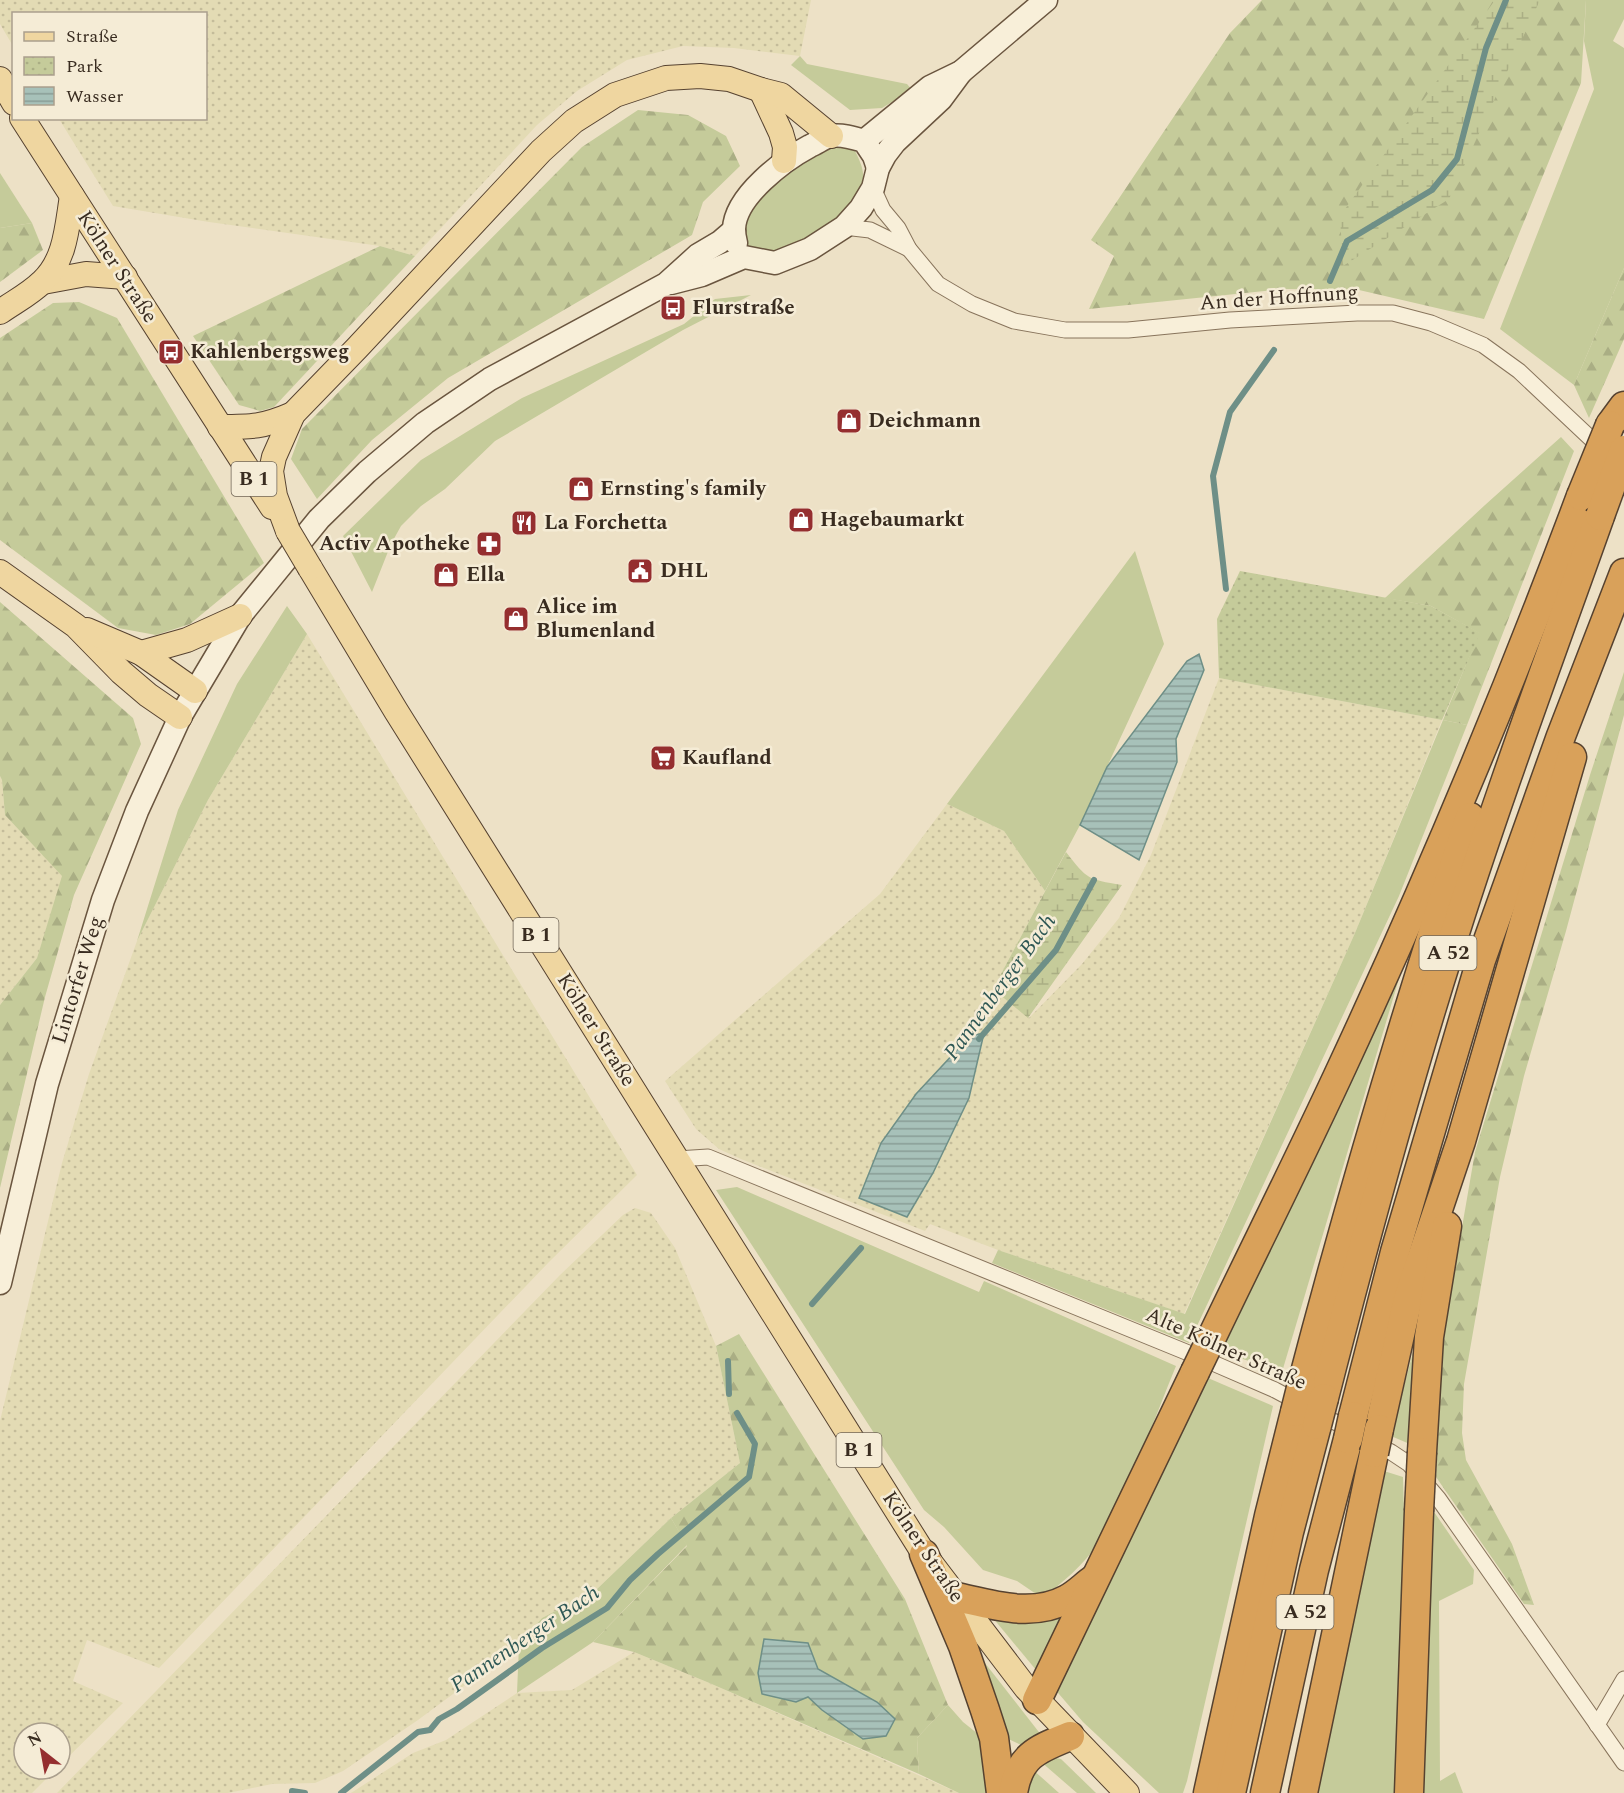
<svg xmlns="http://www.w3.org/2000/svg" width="1624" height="1793" font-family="Spectral,serif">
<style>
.farmland{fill:url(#farmland-dots)}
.grass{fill:#c5cb9a}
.forest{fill:url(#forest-firs)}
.wetland{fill:url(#wetland-marsh)}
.park{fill:url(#park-dots)}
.water{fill:url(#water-rules);stroke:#6e8f87;stroke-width:1.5}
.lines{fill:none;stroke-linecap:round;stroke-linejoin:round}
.stream{stroke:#6e8f87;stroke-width:6}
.street-casing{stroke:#88745c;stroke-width:17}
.secondary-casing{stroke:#6a553f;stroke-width:25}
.primary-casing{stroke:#564230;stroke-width:26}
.highway-casing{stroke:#564230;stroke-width:31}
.street{stroke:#f8efd9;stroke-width:15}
.secondary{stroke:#f8efd9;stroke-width:22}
.primary{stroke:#efd6a0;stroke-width:24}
.highway{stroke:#d9a15a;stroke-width:28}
.primary-bridge-casing{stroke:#564230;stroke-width:26;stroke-linecap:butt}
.highway-bridge-casing{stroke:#564230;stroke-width:31;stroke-linecap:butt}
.primary-bridge{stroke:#efd6a0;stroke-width:24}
.highway-bridge{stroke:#d9a15a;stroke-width:28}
.labels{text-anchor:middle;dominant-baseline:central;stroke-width:5;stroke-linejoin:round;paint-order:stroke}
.shield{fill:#f5ecd6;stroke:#716657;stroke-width:1.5}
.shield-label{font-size:20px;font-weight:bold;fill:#392c20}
.street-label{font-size:21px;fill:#392c20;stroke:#f5ecd6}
.poi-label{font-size:21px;font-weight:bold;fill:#392c20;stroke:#f5ecd6;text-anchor:start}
.water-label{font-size:22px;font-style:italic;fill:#2f5855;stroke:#f5ecd6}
</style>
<defs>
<pattern id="farmland-dots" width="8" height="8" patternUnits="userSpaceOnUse" patternTransform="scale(1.5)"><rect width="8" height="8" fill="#e3dbb4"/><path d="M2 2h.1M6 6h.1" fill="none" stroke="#c4bc9a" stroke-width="1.8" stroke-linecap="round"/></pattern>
<pattern id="forest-firs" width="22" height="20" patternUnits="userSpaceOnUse" patternTransform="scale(1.5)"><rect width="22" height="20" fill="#c5cb9a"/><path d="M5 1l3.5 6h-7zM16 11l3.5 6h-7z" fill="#aaae84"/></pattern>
<pattern id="wetland-marsh" width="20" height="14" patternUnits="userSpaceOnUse" patternTransform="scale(1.5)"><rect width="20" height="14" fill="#c5cb9a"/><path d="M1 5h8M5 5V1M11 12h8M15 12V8" fill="none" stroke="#aaae84"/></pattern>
<pattern id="park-dots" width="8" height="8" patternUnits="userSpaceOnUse" patternTransform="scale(1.5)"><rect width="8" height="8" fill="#c5cb9a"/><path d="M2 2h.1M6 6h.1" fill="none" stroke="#aaae84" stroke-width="1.8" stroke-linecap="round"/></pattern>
<pattern id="water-rules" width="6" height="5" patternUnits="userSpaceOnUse" patternTransform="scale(1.5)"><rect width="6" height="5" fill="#a7c1b9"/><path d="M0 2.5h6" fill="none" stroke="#899d96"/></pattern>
</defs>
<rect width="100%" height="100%" fill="#ede1c6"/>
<g class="farmland">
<path d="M0 0H811L800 56 734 48 683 46 627 60 577 91 537 125 415 256 380 246 209 222 113 206 59 119 206 118V14H14L13 46 0 24Z"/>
<path d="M307 634 637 1175 549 1262 159 1668 87 1640 73 1681 123 1703 60 1765V1733H24V1769H56L32 1793H0V1421L62 1163 89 1074 137 941 208 800Z"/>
<path d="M1219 678 1442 720 1355 933 1184 1314 998 1250 930 1224 925 1231 741 1159 719 1149 696 1129 665 1081 880 894 947 804 1004 831 1045 891 993 989 1029 1018 1082 964 1119 918 1151 855Z"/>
<path d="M0 776 2 780 5 815 63 876 37 958 0 1005Z"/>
<path d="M635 1208 651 1213 675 1248 716 1346 740 1463 671 1518 596 1590 542 1618 519 1645 418 1720 343 1771 315 1783 272 1784 228 1793H57L560 1275 623 1215Z"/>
<path d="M634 1652 707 1682 959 1793H351L413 1753 446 1740 517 1693 572 1690Z"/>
</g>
<g class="grass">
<path d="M1586 0H1624V19L1613 41 1624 48V268L1574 385 1500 329 1594 89 1584 41Z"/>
<path d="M800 56 807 64 907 84 912 90 882 108 850 110 791 65Z"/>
<path d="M841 145 855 151C859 159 864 169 863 178 861 188 850 207 842 214 829 226 790 248 773 251 765 253 754 249 745 248 745 242 743 235 745 229 752 194 807 151 841 145Z"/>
<path d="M0 173 32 223 0 228Z"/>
<path d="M751 295 683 330 495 441 445 489 421 506 401 526 391 544 372 592 343 536 421 460 522 398 684 324 715 299Z"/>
<path d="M1135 551 1164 644 1080 825 1045 891 1004 831 947 804Z"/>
<path d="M287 606 307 634 208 800 137 941 178 810 237 684Z"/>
<path d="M1443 720 1467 725 1399 896 1189 1343 992 1263 998 1250 1185 1314 1355 933Z"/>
<path d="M1409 945 1282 1372 1219 1351Z"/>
<path d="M737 1187 979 1292 984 1281 1176 1366C1152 1424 1130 1489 1098 1543 1084 1565 1062 1583 1042 1598L1017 1581 983 1570 944 1527 924 1510 716 1190Z"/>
<path d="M1429 1291 1412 1445 1391 1436Z"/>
<path d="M1208 1378 1273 1406 1187 1781 1183 1793H1159L1083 1722 1053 1687Z"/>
<path d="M1384 1471 1403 1477 1406 1584 1399 1793H1316Z"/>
<path d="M1432 1509 1474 1570 1473 1584 1439 1601 1440 1781 1455 1772 1463 1793H1421Z"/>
<path d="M671 1518 687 1545 593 1642 517 1693 519 1645 542 1618 596 1590Z"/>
<path d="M1079 1600 1041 1676 988 1612Z"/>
<path d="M970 1644 1042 1736 1021 1745 1000 1735Z"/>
<path d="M948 1705 963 1722 983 1738 991 1793H959L919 1774 917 1738Z"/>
<path d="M1050 1757 1061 1759 1096 1793H1077L1040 1761Z"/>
<path d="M1031 1768 1059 1793H1022Z"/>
</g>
<g class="forest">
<path d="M1262 0H1586L1581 83 1484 319 1359 290 1285 289 1089 309 1114 256 1091 240 1230 33Z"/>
<path d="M638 110 688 115 726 136 740 166 703 202 692 235 448 378 372 440 317 499 291 459 302 429 582 147Z"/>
<path d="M32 223 43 250 0 282V228Z"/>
<path d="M380 246 415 256 274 407 260 411 239 405 193 336Z"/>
<path d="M1624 268V339L1589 418 1574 385Z"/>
<path d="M79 302 117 318 264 563 190 624 156 635 118 628 0 540V338L53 303Z"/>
<path d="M1561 437 1574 451 1467 725 1443 720 1479 633 1431 606 1385 598 1485 505Z"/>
<path d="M0 602 133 718 141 744 74 895 45 997 0 1188V1005L37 958 62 876 5 815 2 780 0 776Z"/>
<path d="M1624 672V715L1566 931 1524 1076 1500 1177 1464 1384 1462 1433 1466 1460 1512 1544 1534 1605 1524 1604 1436 1477 1441 1349 1475 1152 1590 775Z"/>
<path d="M739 1334 905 1599 948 1705 917 1738 919 1774 707 1682 634 1652 593 1642 687 1546 671 1518 740 1463 716 1346Z"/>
</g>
<g class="wetland">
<path d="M1495 0H1540L1449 199 1343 266 1340 216Z"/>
<path d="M1066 852C1088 880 1087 879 1122 885L1028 1018 993 989Z"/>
</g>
<path class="park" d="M1240 571 1431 606 1480 633 1442 720 1219 678 1217 619Z"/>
<g class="water">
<path d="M1199 654 1204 670 1176 739 1177 762 1139 860 1080 825 1107 767 1187 661Z"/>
<path d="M984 1033 969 1098 933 1173 907 1217 859 1198 881 1143 916 1094 970 1036Z"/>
<path d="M764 1639 808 1643 818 1669 877 1702 895 1719 886 1736 863 1739 822 1710 808 1697 796 1702 762 1694 758 1673Z"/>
</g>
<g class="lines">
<g class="stream">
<path d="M1330 281 1347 241 1432 190 1457 159 1486 48 1506 0"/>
<path d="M1226 589 1213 476 1230 412 1274 350"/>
<path d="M979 1039 1056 950 1094 880"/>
<path d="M812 1304 861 1248"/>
<path d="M728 1361 729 1394"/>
<path d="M292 1793V1791L305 1793"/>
<path d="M341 1793 418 1732 430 1730 439 1719 457 1709 542 1648 607 1608 630 1580 658 1554 749 1477 755 1444 737 1413"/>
</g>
<g class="street-casing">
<g id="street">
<path d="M873 188 883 210 898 228 909 249 938 284 972 304 1014 321 1065 330H1128L1230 320 1357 313H1393L1431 323 1483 345 1519 371 1604 451"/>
<path d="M844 227 870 230 909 249"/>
<path d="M677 1159 708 1157 1213 1363 1275 1390 1391 1452 1409 1464 1438 1498 1624 1763"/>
<path d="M1597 1725 1624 1679"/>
</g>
</g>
<g class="secondary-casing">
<g id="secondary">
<path d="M864 141 930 87 961 72 1046 0"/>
<path d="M736 243C735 239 734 233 734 229 735 196 784 160 810 146 817 143 825 137 831 136 841 134 854 138 864 141L874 156 878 168"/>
<path d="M671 283 702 275 744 257 775 263 810 249 844 227 861 208 873 188 878 168 885 155 895 142 941 99 961 72"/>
<path d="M0 1283 47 1084 103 900 137 811 180 717 240 616 319 519 367 472 425 423 490 379 666 284 698 255 720 242 734 230"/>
</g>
</g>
<g class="primary-casing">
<g id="primary">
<path d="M0 79 14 103"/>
<path d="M761 90 781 133 785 147 784 161"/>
<path d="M22 118 272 507"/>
<path d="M43 282 86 274 125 277"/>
<path d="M0 312C14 302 30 294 42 282 66 260 67 226 72 196"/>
<path d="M220 427C252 427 263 427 293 414"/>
<path d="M288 531 275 496 271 471 274 457 293 414 357 348 541 151 574 121 615 95 666 78 700 76 729 79 761 90 781 95 831 136"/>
<path d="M310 568 396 711 924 1554 1026 1688 1127 1793"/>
<path d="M0 572 76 626 121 672 148 695 180 717"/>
<path d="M87 630 141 653 195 691"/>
<path d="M141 653 187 640 240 616"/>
</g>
</g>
<g class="highway-casing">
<g id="highway">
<path d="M1610 425 1624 406"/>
<path d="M1209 1343C1253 1251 1299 1160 1342 1067 1429 880 1509 689 1581 496"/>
<path d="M1301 1388C1351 1196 1408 1006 1470 817"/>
<path d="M1324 1398C1362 1249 1402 1101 1448 955 1494 807 1548 662 1600 516"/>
<path d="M1353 1416 1395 1252 1481 960 1561 736 1624 573"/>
<path d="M1379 1429 1408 1299 1461 1141 1572 757"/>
<path d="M1422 1452 1429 1337 1447 1226"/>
<path d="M924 1554 963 1646 985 1710 994 1738 1001 1793"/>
<path d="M956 1597C993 1605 1032 1618 1067 1599 1077 1594 1085 1585 1094 1579"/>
<path d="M1037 1700 1195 1372"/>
<path d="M1013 1793C1019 1755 1038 1749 1070 1736"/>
<path d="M1208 1793 1269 1516 1295 1412"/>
<path d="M1231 1793 1289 1532 1317 1425"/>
<path d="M1265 1793 1314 1570 1348 1439"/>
<path d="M1303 1793 1374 1453"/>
<path d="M1409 1793 1419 1511"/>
</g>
</g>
<use href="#street" class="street"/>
<use href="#secondary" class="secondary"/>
<use href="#primary" class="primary"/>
<use href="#highway" class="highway"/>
<g class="primary-bridge-casing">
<path id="primary-bridge" d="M288 531 310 568"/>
</g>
<g class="highway-bridge-casing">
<g id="highway-bridge">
<path d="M1581 496 1610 425"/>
<path d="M1600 516 1624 450"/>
<path d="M1195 1372 1209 1343"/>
<path d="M1295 1412 1301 1388"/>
<path d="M1317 1425 1324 1398"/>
<path d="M1348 1439 1353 1416"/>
<path d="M1374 1453 1379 1429"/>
<path d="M1419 1511 1422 1452"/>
</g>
</g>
<use href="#primary-bridge" class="primary-bridge"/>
<use href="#highway-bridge" class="highway-bridge"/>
</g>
<defs>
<g id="bus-square" transform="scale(1.35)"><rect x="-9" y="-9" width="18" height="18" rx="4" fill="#952e2f" stroke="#f5ecd6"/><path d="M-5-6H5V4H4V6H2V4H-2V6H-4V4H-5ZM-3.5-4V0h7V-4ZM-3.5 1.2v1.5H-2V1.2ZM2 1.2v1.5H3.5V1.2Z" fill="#fff"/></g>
<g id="shop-square" transform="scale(1.35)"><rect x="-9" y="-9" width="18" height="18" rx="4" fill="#952e2f" stroke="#f5ecd6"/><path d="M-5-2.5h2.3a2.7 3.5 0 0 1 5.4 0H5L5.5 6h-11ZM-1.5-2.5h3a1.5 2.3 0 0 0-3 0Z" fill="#fff"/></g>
<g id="restaurant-square" transform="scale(1.35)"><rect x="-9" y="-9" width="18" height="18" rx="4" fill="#952e2f" stroke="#f5ecd6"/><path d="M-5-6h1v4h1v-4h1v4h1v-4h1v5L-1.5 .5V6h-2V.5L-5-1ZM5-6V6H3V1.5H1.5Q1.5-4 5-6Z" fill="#fff"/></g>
<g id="pharmacy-square" transform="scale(1.35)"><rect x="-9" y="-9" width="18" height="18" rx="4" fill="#952e2f" stroke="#f5ecd6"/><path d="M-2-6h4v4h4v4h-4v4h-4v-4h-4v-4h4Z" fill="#fff"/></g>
<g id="civic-square" transform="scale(1.35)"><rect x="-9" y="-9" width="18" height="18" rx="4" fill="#952e2f" stroke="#f5ecd6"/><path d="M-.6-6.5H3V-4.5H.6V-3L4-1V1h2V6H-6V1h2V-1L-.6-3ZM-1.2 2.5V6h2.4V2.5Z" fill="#fff"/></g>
<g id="supermarket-square" transform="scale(1.35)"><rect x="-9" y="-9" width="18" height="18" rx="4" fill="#952e2f" stroke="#f5ecd6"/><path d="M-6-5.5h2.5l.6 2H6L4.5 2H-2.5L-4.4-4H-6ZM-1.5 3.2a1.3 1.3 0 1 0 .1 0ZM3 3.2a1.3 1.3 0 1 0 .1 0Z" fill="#fff"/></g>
</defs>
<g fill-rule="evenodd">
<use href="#bus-square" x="673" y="308"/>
<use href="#bus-square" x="171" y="352"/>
<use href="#shop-square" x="849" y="421"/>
<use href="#shop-square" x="581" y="489"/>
<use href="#shop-square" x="801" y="520"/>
<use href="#restaurant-square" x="524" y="523"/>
<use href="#pharmacy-square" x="489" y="544"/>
<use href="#civic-square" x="640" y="571"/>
<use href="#shop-square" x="446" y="575"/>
<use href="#shop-square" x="516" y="619"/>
<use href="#supermarket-square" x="663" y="758"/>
</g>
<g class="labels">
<g class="shield">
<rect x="231.5" y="462" width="45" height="34" rx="4.5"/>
<rect x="513.5" y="918" width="45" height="34" rx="4.5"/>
<rect x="1419.5" y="936" width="57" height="34" rx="4.5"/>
<rect x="836.5" y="1433" width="45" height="34" rx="4.5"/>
<rect x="1276.5" y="1595" width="57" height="34" rx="4.5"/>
</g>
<g class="shield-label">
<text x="254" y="479">B 1</text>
<text x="536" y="935">B 1</text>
<text x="1448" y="953">A 52</text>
<text x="859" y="1450">B 1</text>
<text x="1305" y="1612">A 52</text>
</g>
<g class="street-label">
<text transform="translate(117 267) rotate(57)">Kölner Straße</text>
<text transform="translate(1279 298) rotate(-4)">An der Hoffnung</text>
<text transform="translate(78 980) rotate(-73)">Lintorfer Weg</text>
<text transform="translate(596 1030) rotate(58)">Kölner Straße</text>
<text transform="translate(1226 1349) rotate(24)">Alte Kölner Straße</text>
<text transform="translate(923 1547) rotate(56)">Kölner Straße</text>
</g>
<g class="poi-label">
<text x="692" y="308">Flurstraße</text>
<text x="190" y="352">Kahlenbergsweg</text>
<text x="868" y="421">Deichmann</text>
<text x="600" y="489">Ernsting's family</text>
<text x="820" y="520">Hagebaumarkt</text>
<text x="544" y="523">La Forchetta</text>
<text x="470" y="544" text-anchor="end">Activ Apotheke</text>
<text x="660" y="571">DHL</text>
<text x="466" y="575">Ella</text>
<text x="536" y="607">Alice im<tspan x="536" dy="24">Blumenland</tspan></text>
<text x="682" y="758">Kaufland</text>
</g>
<g class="water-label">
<text transform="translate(1000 987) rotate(-54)">Pannenberger Bach</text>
<text transform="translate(525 1639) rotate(-34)">Pannenberger Bach</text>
</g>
</g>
<rect x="12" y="12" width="195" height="108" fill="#f5ecd6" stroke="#aa9f8d" stroke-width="1.5"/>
<rect x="24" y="32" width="30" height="9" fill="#efd6a0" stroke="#aa9f8d" stroke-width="1.5"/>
<text x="66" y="42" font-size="18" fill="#392c20">Straße</text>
<rect x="24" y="57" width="30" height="18" fill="url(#park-dots)" stroke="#aa9f8d" stroke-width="1.5"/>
<text x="66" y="72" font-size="18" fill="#392c20">Park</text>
<rect x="24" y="87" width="30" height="18" fill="url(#water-rules)" stroke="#aa9f8d" stroke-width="1.5"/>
<text x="66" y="102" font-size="18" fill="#392c20">Wasser</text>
<g transform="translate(42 1751) rotate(329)"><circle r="28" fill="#f5ecd6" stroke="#aa9f8d" stroke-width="1.5"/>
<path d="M0-4.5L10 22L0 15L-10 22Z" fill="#952e2f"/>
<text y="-9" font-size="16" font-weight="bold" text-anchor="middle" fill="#392c20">N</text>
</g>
</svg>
